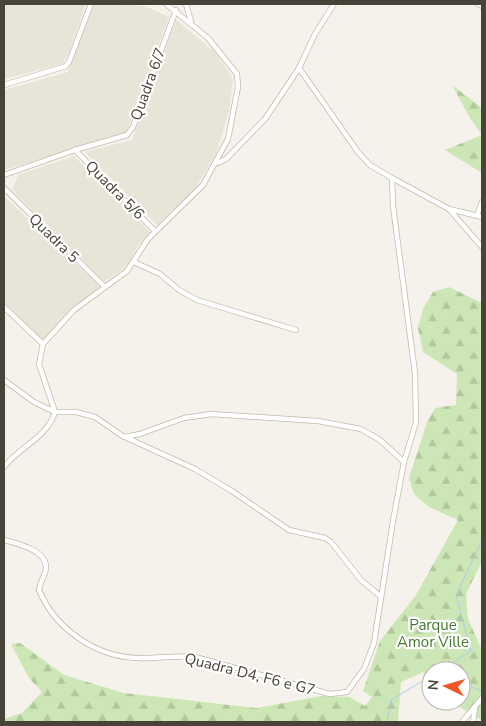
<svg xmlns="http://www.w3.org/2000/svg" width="486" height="726" font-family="'Nunito Sans',sans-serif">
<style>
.residential{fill:#e8e4d8}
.forest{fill:url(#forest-firs)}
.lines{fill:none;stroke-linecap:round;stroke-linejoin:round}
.stream{stroke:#a9ccee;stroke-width:1}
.minor-casing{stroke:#c0bbad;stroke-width:6}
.minor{stroke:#fff;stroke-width:4.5}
.labels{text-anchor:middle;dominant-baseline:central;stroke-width:4.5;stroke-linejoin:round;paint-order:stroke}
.street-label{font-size:15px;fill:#484338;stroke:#fff}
.park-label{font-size:15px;fill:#43782d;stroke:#fff}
</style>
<defs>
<pattern id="forest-firs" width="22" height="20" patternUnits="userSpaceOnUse" patternTransform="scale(1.25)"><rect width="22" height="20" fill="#cce7b5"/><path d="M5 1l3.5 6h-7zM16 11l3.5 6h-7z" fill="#b1c79c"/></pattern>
</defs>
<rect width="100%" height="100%" fill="#f4f2ea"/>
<g class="residential">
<path d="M4 4H86L68 55 62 64 4 79Z"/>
<path d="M92 4 145 6 169 17 128 129 124 134 4 170V90L68 72Z"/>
<path d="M176 20 215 52 233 79 229 110 216 154 195 189 157 225 85 152 132 140Z"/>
<path d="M74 156 150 232 137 247 131 262 105 282 12 190 18 175Z"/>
<path d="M4 196 100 287 70 310 43 341 4 302Z"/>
</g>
<g class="forest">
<path d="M452 85 482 108V173L445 150 482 135 470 118Z"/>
<path d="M449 287 482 303V561L466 594 468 619 482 650V720L449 701H461V671H431V682L423 672 401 682 398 722H4V719L22 713 42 692 29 678 11 644 20 643 64 675 124 693 257 708 321 696 349 697 365 706 372 697 363 691 380 641 416 595 458 520 429 507 414 494 409 478 427 422 435 408 456 405 457 374 423 352 418 328 423 309 433 292Z"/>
</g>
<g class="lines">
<g class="stream">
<path d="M439 671 471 651 456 595 482 541"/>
<path d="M461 683 482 691"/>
<path d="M387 722 391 700 431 676"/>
</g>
<g class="minor-casing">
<g id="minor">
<path d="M186 4 191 21"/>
<path d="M478 4 482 6"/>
<path d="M4 85 66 66 69 62 91 4"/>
<path d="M75 150 155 231"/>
<path d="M218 163 226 159 265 119 299 68 315 34 334 4"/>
<path d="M4 175 75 150 127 135 133 127 176 10"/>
<path d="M392 178 449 209 482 247"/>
<path d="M4 188 105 287"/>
<path d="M449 209 482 217"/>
<path d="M477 215 482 202"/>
<path d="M134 262 160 274 179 290 197 300 296 330"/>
<path d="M4 307 43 344"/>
<path d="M4 380 34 402 55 412H76L95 417 124 437 140 434 184 418 211 414 318 421 361 429 380 440 404 462"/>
<path d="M125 437 195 469 232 491 289 530 325 538 331 542 361 580 380 596"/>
<path d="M4 467C18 448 48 437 55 412L39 364 43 344 74 310 127 271 148 239 203 185 228 139 238 87 237 74 208 38 166 4"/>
<path d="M4 540C16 543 46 550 46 567 46 575 40 581 39 590 55 629 96 657 138 658 157 659 176 655 195 657L330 694 347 692 364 669 374 643 393 521 404 462 416 422 415 373 393 206 392 178 370 165 358 152 299 68"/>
<path d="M462 722 482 698"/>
<path d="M473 722 475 708"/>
</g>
</g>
<use href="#minor" class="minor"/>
</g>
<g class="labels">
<g class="street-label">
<text transform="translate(148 84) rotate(-70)">Quadra 6/7</text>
<text transform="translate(115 190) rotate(45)">Quadra 5/6</text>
<text transform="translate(54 238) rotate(44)">Quadra 5</text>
<text transform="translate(250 674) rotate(14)">Quadra D4, F6 e G7</text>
</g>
<g class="park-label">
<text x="433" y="625">Parque<tspan x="433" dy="17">Amor Ville</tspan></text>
</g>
</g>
<rect width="486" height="726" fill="none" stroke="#484338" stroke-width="10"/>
<g transform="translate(446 686) rotate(275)"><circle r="24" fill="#ffffff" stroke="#b6b4af"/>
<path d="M0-4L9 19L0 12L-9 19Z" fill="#f25524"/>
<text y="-8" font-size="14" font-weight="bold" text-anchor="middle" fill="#484338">N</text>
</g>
</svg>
